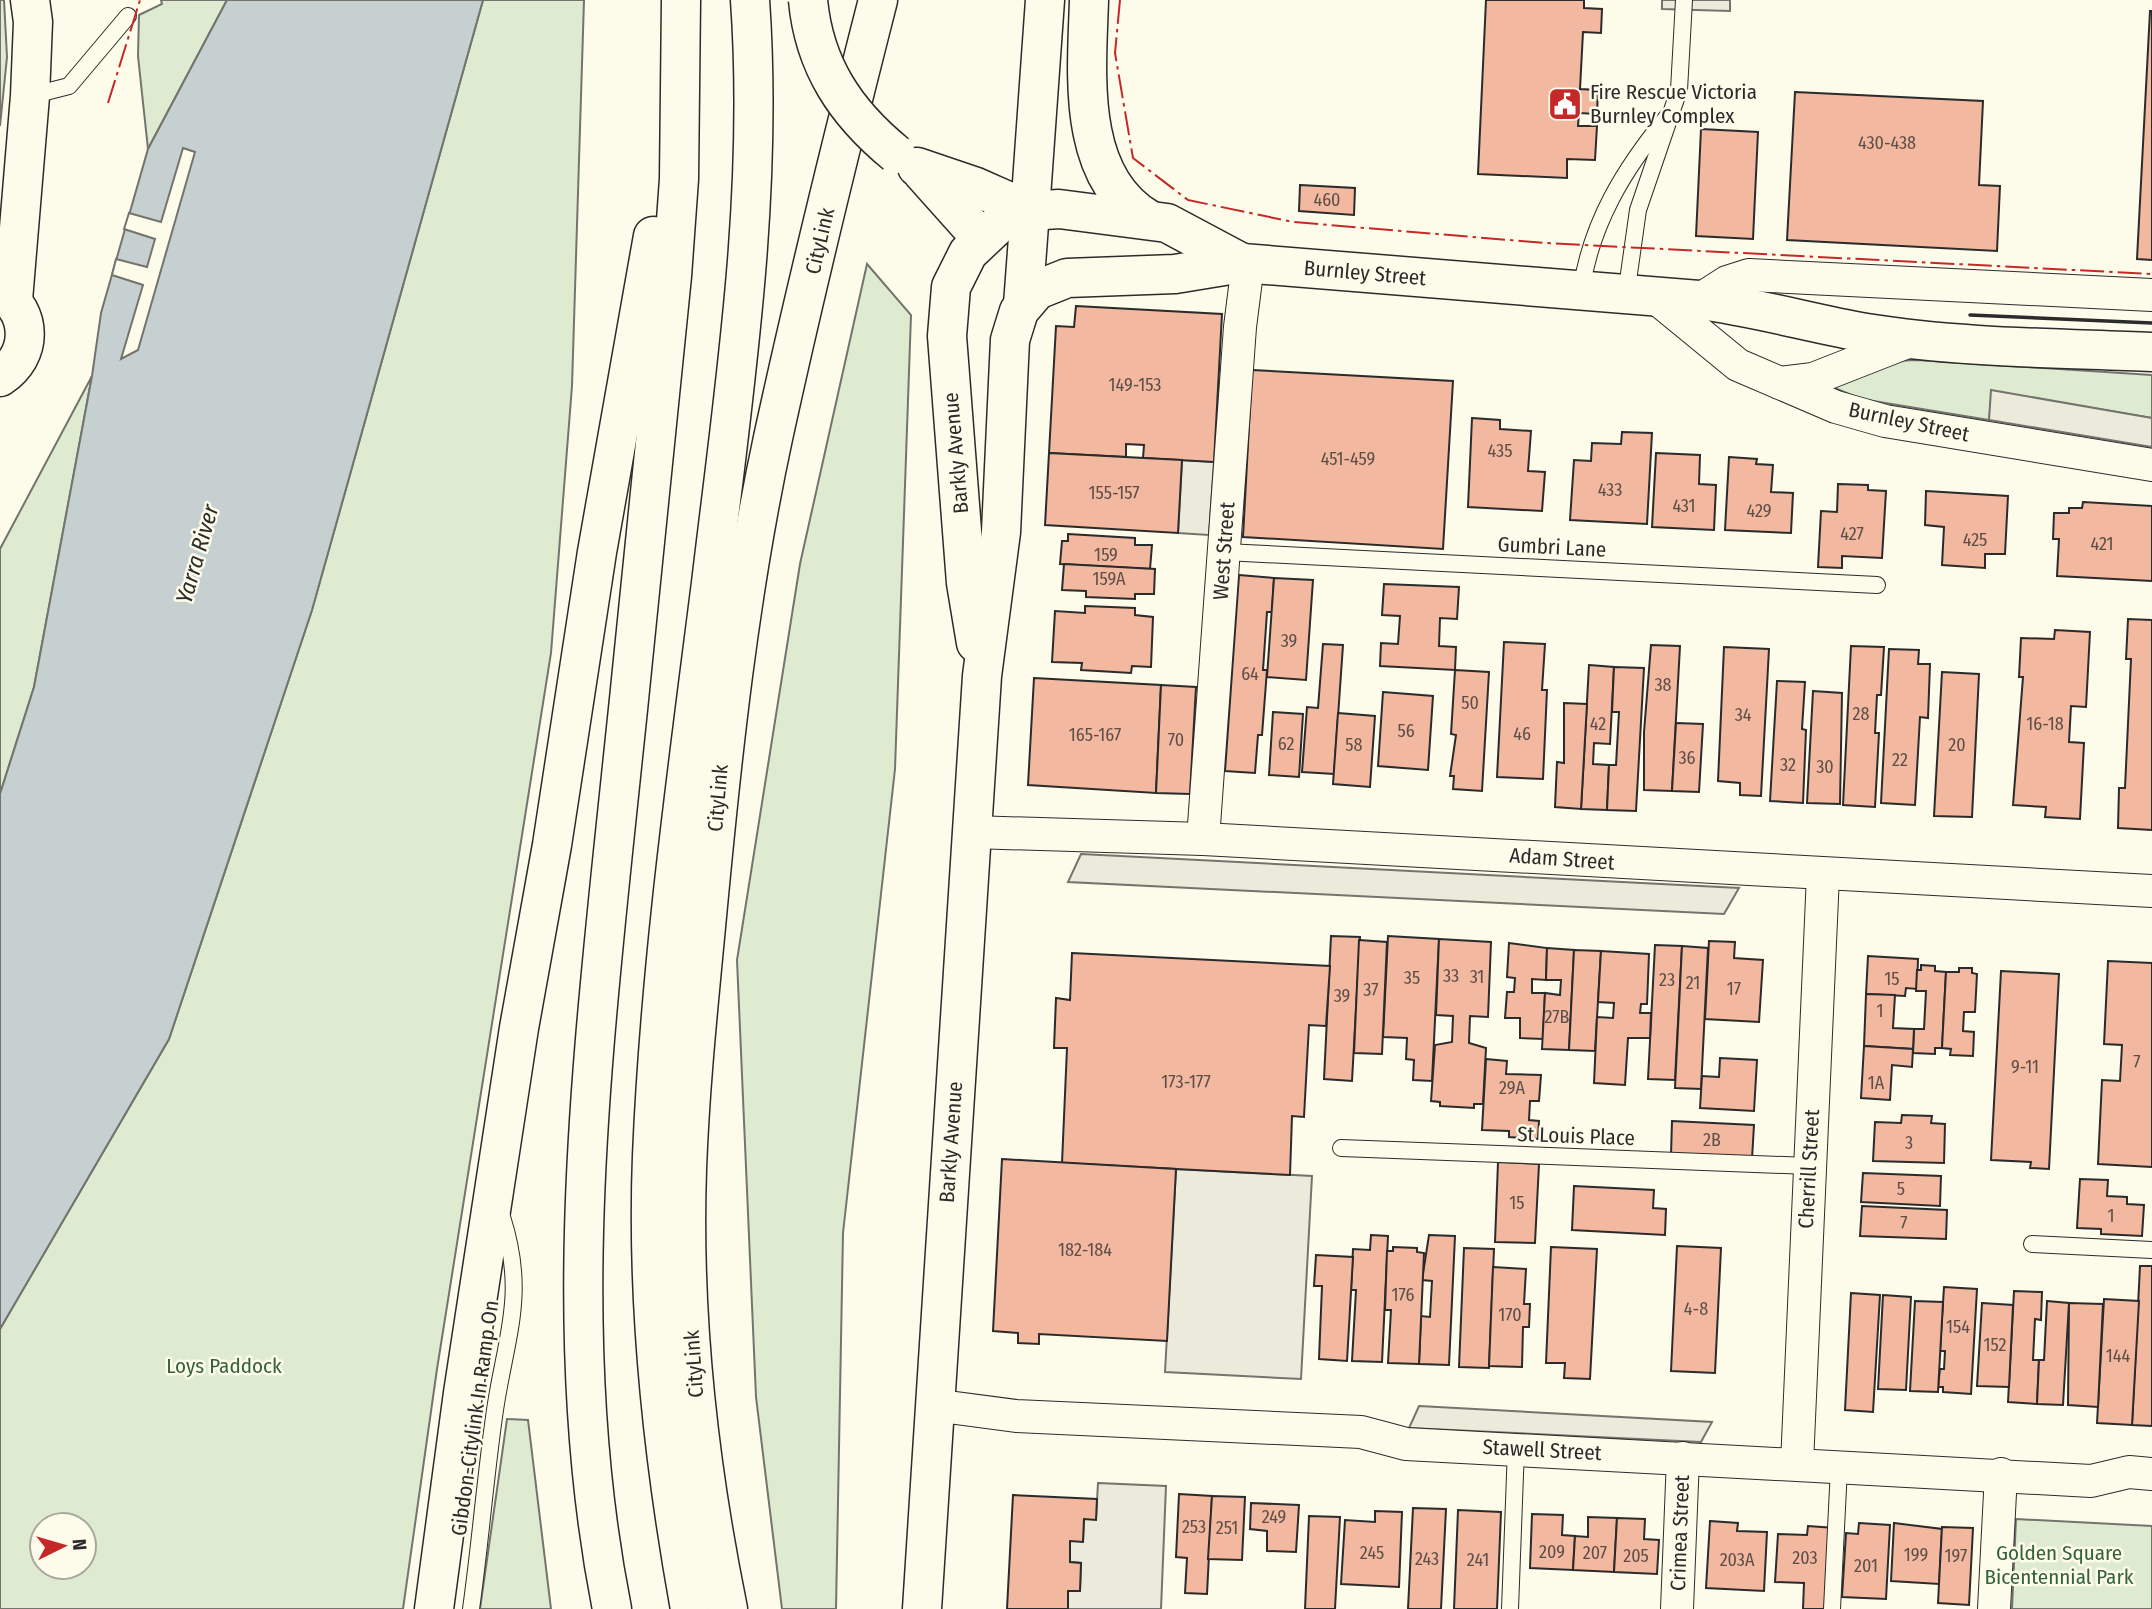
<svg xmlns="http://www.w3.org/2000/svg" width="2152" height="1609" font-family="'Fira Sans Condensed',sans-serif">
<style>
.green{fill:#deebd1;stroke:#74746e;stroke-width:2;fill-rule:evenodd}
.parking{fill:#eceadb;stroke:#74746e;stroke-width:2}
.water{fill:#c7d0d0;stroke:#74746e;stroke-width:2}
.pier{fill:#fdfbea;stroke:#74746e;stroke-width:2}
.building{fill:#f2b8a0;stroke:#2b2b2b;stroke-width:2}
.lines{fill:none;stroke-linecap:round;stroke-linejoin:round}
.service-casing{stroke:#2b2b2b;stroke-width:18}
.minor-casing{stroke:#2b2b2b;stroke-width:34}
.tertiary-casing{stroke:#2b2b2b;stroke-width:41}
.secondary-casing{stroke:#2b2b2b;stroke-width:41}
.primary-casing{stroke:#2b2b2b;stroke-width:41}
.motorway-casing{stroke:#2b2b2b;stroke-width:41}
.service{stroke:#fdfbea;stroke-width:16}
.minor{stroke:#fdfbea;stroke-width:32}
.tertiary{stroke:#fdfbea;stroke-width:38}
.secondary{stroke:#fdfbea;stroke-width:38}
.primary{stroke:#fdfbea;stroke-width:38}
.motorway{stroke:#fdfbea;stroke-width:38}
.motorway-bridge-casing{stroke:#2b2b2b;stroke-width:41;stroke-linecap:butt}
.motorway-bridge{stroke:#fdfbea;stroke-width:38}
.wall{stroke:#2b2b2b;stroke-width:3.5}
.power{stroke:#c62828;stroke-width:2;stroke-dasharray:24 5 3.5 5;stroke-linecap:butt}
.labels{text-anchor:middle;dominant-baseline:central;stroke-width:5;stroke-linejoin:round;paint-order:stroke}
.number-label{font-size:18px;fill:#5d4e48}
.poi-label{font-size:21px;fill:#2b2b2b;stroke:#fdfbea;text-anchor:start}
.street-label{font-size:21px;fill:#2b2b2b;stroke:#fdfbea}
.park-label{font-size:21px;fill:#34623c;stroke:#fdfbea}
.water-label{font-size:23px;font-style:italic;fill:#2b2b2b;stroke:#fdfbea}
</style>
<rect width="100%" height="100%" fill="#fdfbea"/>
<g class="green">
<path d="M0 0H4L7 57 0 126Z"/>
<path d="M161 0H227L148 149 138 56 139 15 162 4Z"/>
<path d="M483 0H584L572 386 551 653 437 1369 403 1609H0V1329L169 1039 312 610ZM42 1525H84V1567H42Z"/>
<path d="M867 264 911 315 895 769 843 1233 836 1609H782L756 1397 737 960 800 564Z"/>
<path d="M1917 360 2152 375V418L1992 391 1989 420 1861 399 1830 386 1895 361Z"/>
<path d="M92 376 34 687 0 794V549Z"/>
<path d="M507 1419 528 1420 551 1609H480Z"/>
<path d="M2016 1519 2152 1526V1609H2012Z"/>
</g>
<g class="parking">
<path d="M1662 0H1730V11L1662 9Z"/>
<path d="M1991 390 2152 418V447L1989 420Z"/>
<path d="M1182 460 1214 462 1209 535 1178 533Z"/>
<path d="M1081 854 1739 888 1724 914 1068 882Z"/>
<path d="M1176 1169 1312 1176 1301 1379 1165 1372Z"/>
<path d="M1419 1406 1712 1422 1701 1442 1409 1428Z"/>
<path d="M1098 1483 1166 1486 1161 1609H1068V1591L1080 1590 1081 1563 1070 1562V1541H1083L1084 1519H1096Z"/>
</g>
<path class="water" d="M227 0H483L312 610 169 1039 0 1329V794L34 687 92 376 101 313 148 149Z"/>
<path class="pier" d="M183 148 195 152 138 350 121 359 143 285 112 275 116 259 147 267 155 239 124 229 129 213 161 222Z"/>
<g class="building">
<path d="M1486 0H1584V8L1602 9 1601 33 1583 32 1580 89 1598 90 1597 114 1579 113 1578 126H1597L1595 160 1567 159V178L1478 174Z"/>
<path d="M2150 11H2152V260L2137 259Z"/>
<path d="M1795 92 1983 101 1979 185 2000 186 1997 251 1787 240Z"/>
<path d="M1701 129 1758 132 1753 239 1696 236Z"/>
<path d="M1300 185 1355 188 1354 215 1299 211Z"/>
<path d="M1076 306 1222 314 1214 462 1143 458 1144 445 1126 444V457L1049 453 1056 326 1074 327Z"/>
<path d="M1252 370 1453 381 1443 549 1243 537Z"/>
<path d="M1472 418 1500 420V429L1531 431 1528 471 1545 472 1542 511 1468 507Z"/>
<path d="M1622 432 1652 433 1647 524 1570 520 1574 460 1591 461 1592 443 1621 444Z"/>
<path d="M1049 453 1182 460 1178 533 1045 525Z"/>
<path d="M1656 453 1700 455 1699 484 1716 485 1714 530 1652 527Z"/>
<path d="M1729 457 1757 459 1756 464 1773 465 1771 492 1793 493 1791 533 1725 530Z"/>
<path d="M1838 484 1868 485V490L1886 491 1882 558 1842 556V568L1818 567 1821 511 1837 512Z"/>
<path d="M1926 491 2008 496 2005 554H1985V568L1942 565 1944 527 1925 525Z"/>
<path d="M2083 502 2152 506V581L2057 576 2059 539H2053L2054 513H2069V508H2082Z"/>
<path d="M1068 534 1135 538V545H1152L1150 569 1060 564 1062 541H1068Z"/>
<path d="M1064 564 1155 569 1154 594H1135V599L1086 597V591L1062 590Z"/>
<path d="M1239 575 1274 578 1272 612H1267L1263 670H1267L1262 735H1258L1255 773 1225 771Z"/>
<path d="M1274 578 1313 580 1306 680 1267 677Z"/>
<path d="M1384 584 1459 587 1457 619 1440 618 1439 646 1456 647 1455 670 1380 666 1381 643 1398 644 1400 616 1382 615Z"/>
<path d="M1085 606 1135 608V615L1153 617 1151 667 1132 666 1131 673 1081 670 1082 663 1052 662 1055 611 1085 613Z"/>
<path d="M2128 619 2152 620V830L2118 828 2119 788H2125L2131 659H2126Z"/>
<path d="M2055 630 2090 632 2086 707 2071 706 2069 742 2084 743 2080 819 2045 817 2046 807 2013 805 2023 677H2019L2021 638 2054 639Z"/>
<path d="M1504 642 1545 644 1542 690H1547L1543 779 1497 777Z"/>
<path d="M1323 644 1343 645 1334 774 1302 772 1307 707 1318 708Z"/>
<path d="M1651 645 1680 646 1672 791 1644 790V732Z"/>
<path d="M1851 646 1884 647 1881 695H1877L1875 733H1879L1875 807 1843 805Z"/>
<path d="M1724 647 1769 649 1761 796 1740 795V783L1718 781Z"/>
<path d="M1889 649 1919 650 1918 664H1930L1928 718 1920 717 1915 805 1881 803Z"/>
<path d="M1589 665 1614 667 1610 744 1594 743 1593 764 1609 765 1607 810 1581 809Z"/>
<path d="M1614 667 1644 668 1636 811 1607 810 1609 765H1616L1619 712H1612Z"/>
<path d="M1455 670 1489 672 1482 791 1453 789 1454 776H1450L1456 735 1451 734Z"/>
<path d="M1942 672 1979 674 1972 817 1934 816Z"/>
<path d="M1034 678 1161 685 1156 793 1028 785Z"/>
<path d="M1777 681 1805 682 1802 729 1806 730 1803 803 1770 801Z"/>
<path d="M1161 685 1196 687 1190 794 1156 793Z"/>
<path d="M1813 691 1842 693 1840 804 1807 803Z"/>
<path d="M1383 692 1433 696 1428 770 1378 766Z"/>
<path d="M1564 703 1587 704 1581 809 1555 807 1557 762 1564 763Z"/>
<path d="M1273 712 1303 714 1299 777 1269 775Z"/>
<path d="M1338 713 1375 716 1370 787 1333 784Z"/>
<path d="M1676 723 1703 724 1699 792 1672 791Z"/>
<path d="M1331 936 1360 937 1352 1081 1324 1079Z"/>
<path d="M1388 936 1439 939 1432 1081 1413 1080 1414 1060 1406 1059 1407 1038 1383 1037Z"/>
<path d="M1439 939 1491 942 1488 1017 1470 1016 1469 1043 1486 1048 1483 1104H1474V1108L1440 1106V1102L1431 1101 1435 1045 1452 1042 1453 1016 1436 1015Z"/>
<path d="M1359 940 1387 942 1382 1054 1354 1053Z"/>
<path d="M1709 941 1735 942 1734 958 1763 960 1759 1022 1705 1019Z"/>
<path d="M1509 943 1547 948 1546 980 1532 979V993H1545L1543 1039 1520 1038V1018H1505L1507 992H1514L1515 978 1507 977Z"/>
<path d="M1655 945 1682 946 1675 1080 1648 1079Z"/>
<path d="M1682 946 1708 948 1701 1089 1675 1088Z"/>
<path d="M1547 948 1574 950 1569 1050 1542 1049 1545 993 1560 995 1561 980H1546Z"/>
<path d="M1574 950 1601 951 1595 1051 1569 1050Z"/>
<path d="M1601 951 1649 954 1647 1004H1641L1640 1013H1651L1650 1038H1628L1625 1085 1594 1083 1597 1017 1613 1018 1614 1003 1598 1002Z"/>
<path d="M1072 953 1330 966 1326 1026 1309 1025 1304 1117 1292 1116 1290 1175 1062 1163 1067 1048H1054L1056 998 1070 1000Z"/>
<path d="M1868 956 1918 959 1917 989 1906 988 1905 996 1866 994Z"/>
<path d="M2108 961 2152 963V1167L2098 1164 2102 1080 2120 1081 2122 1045 2104 1044Z"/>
<path d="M1921 965 1935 966V971L1946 972 1942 1048H1935V1054L1913 1053 1914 1029H1924L1926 991H1916L1917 970H1921Z"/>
<path d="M1959 968H1972V973L1977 974 1975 1012H1964L1963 1031 1974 1032 1973 1056 1950 1055 1951 1049 1942 1048 1946 972H1959Z"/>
<path d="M2001 971 2059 974 2049 1169 2030 1168 2031 1162 1991 1160Z"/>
<path d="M1866 994 1895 995 1893 1028 1914 1029 1913 1049 1864 1046Z"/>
<path d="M1864 1046 1913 1049 1912 1067 1892 1065 1890 1100 1861 1098Z"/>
<path d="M1720 1058 1757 1060 1754 1111 1700 1108 1702 1076 1719 1077Z"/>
<path d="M1486 1059 1507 1061 1506 1074 1541 1075 1539 1101H1530L1529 1120 1539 1121 1538 1139 1509 1137V1131L1482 1130Z"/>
<path d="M1902 1115 1932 1116 1931 1123 1945 1124 1944 1163 1873 1161 1875 1122 1901 1123Z"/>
<path d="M1672 1121 1754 1125 1752 1159 1671 1155Z"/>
<path d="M1002 1159 1176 1169 1167 1341 1039 1334V1344L1018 1343V1333L993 1331Z"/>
<path d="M1498 1162 1539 1164 1535 1243 1495 1242Z"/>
<path d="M1863 1173 1941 1176 1940 1206 1861 1202Z"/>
<path d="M2080 1179 2108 1180 2107 1196 2127 1197V1204L2144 1205 2142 1236 2101 1234V1229L2077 1228Z"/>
<path d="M1574 1186 1654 1190 1653 1208 1666 1209 1665 1235 1572 1230Z"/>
<path d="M1862 1206 1947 1210 1946 1239 1860 1236Z"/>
<path d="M1371 1235 1388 1236 1382 1362 1352 1361 1356 1290H1351L1353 1249 1370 1250Z"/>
<path d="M1429 1235 1455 1236 1449 1365 1419 1364 1421 1316 1430 1317 1432 1281 1422 1280Z"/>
<path d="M1677 1246 1721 1248 1715 1373 1671 1371Z"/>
<path d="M1393 1247 1417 1248V1252L1424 1253 1419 1364 1388 1363 1391 1310H1385L1387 1251H1393Z"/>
<path d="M1551 1247 1597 1249 1590 1379 1564 1378 1565 1363H1546Z"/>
<path d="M1464 1248 1494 1249 1489 1368 1459 1367Z"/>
<path d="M1316 1255 1353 1257 1347 1361 1319 1359 1322 1286H1314Z"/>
<path d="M2140 1266H2152V1426L2132 1425Z"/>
<path d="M1493 1267 1526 1269 1524 1304H1530L1529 1327H1523L1522 1367 1489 1366Z"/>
<path d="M1944 1287 1977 1289 1971 1394 1943 1392V1387H1938L1940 1369H1944L1945 1351H1940Z"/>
<path d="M2014 1291 2042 1292 2041 1320 2035 1319 2033 1360H2039L2037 1404 2008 1402Z"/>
<path d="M1851 1293 1880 1295 1873 1412 1845 1410Z"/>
<path d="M1883 1295 1911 1297 1906 1390 1878 1389Z"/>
<path d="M2104 1299 2139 1301 2132 1425 2097 1423Z"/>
<path d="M1915 1301 1943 1302 1938 1392 1910 1391Z"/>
<path d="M2047 1301 2069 1303 2063 1405 2037 1404 2039 1360H2044Z"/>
<path d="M1982 1303 2013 1305 2009 1387 1977 1386Z"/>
<path d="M2069 1303 2103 1304 2098 1407 2068 1405Z"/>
<path d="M1179 1494 1212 1496 1207 1594 1185 1593 1187 1558 1176 1557Z"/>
<path d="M1013 1495 1097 1499 1096 1520 1084 1519 1083 1542 1070 1541V1562L1081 1563 1080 1591H1068V1609H1007Z"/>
<path d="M1212 1496 1245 1497 1242 1560 1208 1559Z"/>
<path d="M1251 1503 1299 1505 1296 1552 1267 1551V1531L1250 1529Z"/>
<path d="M1413 1508 1446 1509 1441 1609H1408Z"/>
<path d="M1458 1510 1501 1512 1497 1609H1454Z"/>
<path d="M1375 1511 1402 1512 1399 1587 1341 1584 1345 1520 1375 1522Z"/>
<path d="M1532 1514 1563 1515 1562 1535 1575 1536 1573 1570 1530 1568Z"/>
<path d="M1309 1516 1340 1517 1335 1609H1305Z"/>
<path d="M1588 1517 1617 1518 1614 1572 1573 1570 1575 1536 1588 1537Z"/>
<path d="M1617 1518 1645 1519 1644 1539 1659 1540 1657 1574 1614 1572Z"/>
<path d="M1710 1521 1738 1523 1737 1531 1767 1532 1764 1591 1706 1588Z"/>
<path d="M1859 1523 1890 1525 1886 1599 1842 1597 1846 1533 1858 1534Z"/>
<path d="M1894 1523 1942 1529 1939 1584 1891 1581Z"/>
<path d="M1808 1526 1835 1528 1831 1609H1803L1804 1583 1775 1582 1778 1534 1807 1535Z"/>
<path d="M1942 1527 1973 1528 1969 1605 1938 1603Z"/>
</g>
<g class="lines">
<g class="service-casing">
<g id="service">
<path d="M30 96 69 86 128 16"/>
<path d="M1581 291C1591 223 1624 169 1667 117"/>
<path d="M1626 295 1638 210 1679 90 1684 0"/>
<path d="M1225 552 1877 585"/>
<path d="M1341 1148 1809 1166"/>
<path d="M2032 1244 2152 1250"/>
<path d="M471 1609C480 1545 485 1481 494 1417 504 1341 528 1297 502 1217"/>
<path d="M1510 1609 1516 1448"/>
<path d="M1832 1609 1839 1468"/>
</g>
</g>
<g class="minor-casing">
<g id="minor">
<path d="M1655 297 1738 365 1836 407 1885 421 2152 465"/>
<path d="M1699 300 1727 282 1749 275 2152 295"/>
<path d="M1780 383 1813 379 1915 339"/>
<path d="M972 832 1203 839 2152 891"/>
<path d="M1203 839 1240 327 1248 264"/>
<path d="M933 1405 1016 1416 1361 1432 1406 1444 2091 1481 2129 1472 2152 1474"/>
<path d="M1797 1464 1823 875"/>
<path d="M1677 1609 1683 1458"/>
<path d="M1994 1609 2001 1474"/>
</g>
</g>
<g class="tertiary-casing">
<path id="tertiary" d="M13 300 30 96 33 22 30 0"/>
</g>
<g class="secondary-casing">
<g id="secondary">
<path d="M1023 305 1030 211"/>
<path d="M976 643 966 583 947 336 951 287 968 253 1002 221 1030 211 1059 209 1167 223 1242 263"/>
<path d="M922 1609 982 676 1001 532 1010 340 1019 311 1037 290 1067 278 1175 274 1242 263 1699 300C1755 307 1810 323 1866 333 1959 348 2057 348 2152 352"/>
</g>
</g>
<g class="primary-casing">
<path id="primary" d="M0 291C33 313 33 355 0 377"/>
</g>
<g class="motorway-casing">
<g id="motorway">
<path d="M1089 0C1087 71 1075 176 1148 219"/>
<path d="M917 167 976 187 1030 211 1045 0"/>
<path d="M922 172 981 238"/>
<path d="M434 1609 463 1393 519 1028 552 845 597 552 653 236"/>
<path d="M612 1609C562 1358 587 1104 613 852 633 660 654 468 672 276L679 179 681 0"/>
<path d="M690 1609C663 1460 646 1308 652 1156 660 964 687 773 711 583 734 389 764 196 750 0"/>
<path d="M728 1609C699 1467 682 1315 687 1169 690 1085 699 1001 707 916 722 756 739 596 773 438 805 291 841 145 878 0"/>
</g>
</g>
<use href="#service" class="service"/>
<use href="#minor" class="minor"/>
<use href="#tertiary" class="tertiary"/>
<use href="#secondary" class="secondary"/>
<use href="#primary" class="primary"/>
<use href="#motorway" class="motorway"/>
<g class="motorway-bridge-casing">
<path id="motorway-bridge" d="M808 0C814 66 846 113 896 154"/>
</g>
<use href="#motorway-bridge" class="motorway-bridge"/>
<path class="wall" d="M1970 315 2152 323"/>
<g class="power">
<path d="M1120 0 1115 53 1133 158 1188 200 1293 222 1545 243 2152 274"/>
<path d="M108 103 140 0"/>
</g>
</g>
<defs>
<g id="civic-square" transform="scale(1.75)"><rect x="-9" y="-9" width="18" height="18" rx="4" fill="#c62828" stroke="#fdfbea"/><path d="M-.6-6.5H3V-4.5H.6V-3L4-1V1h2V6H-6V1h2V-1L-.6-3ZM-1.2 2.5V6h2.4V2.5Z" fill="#fff"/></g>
</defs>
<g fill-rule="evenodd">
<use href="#civic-square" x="1565" y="104"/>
</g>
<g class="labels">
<g class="number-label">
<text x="1887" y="143">430-438</text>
<text x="1327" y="200">460</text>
<text x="1135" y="385">149-153</text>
<text x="1500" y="451">435</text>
<text x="1348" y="459">451-459</text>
<text x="1610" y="490">433</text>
<text x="1114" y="493">155-157</text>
<text x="1684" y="506">431</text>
<text x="1759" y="511">429</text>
<text x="1852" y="534">427</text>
<text x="1975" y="540">425</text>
<text x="2102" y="544">421</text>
<text x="1106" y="555">159</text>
<text x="1109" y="579">159A</text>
<text x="1289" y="641">39</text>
<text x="1250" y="674">64</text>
<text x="1663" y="685">38</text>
<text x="1470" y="703">50</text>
<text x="1861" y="714">28</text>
<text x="1743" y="715">34</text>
<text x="1598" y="724">42</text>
<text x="2045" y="724">16-18</text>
<text x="1406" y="731">56</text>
<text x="1522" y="734">46</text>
<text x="1095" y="735">165-167</text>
<text x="1176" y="740">70</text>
<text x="1286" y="744">62</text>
<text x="1354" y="745">58</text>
<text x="1957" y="745">20</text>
<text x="1687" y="758">36</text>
<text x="1900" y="760">22</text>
<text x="1788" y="765">32</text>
<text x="1825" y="767">30</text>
<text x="1451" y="976">33</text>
<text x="1477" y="977">31</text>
<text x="1412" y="978">35</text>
<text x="1892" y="979">15</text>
<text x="1667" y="980">23</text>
<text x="1693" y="983">21</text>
<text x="1734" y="989">17</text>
<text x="1371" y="990">37</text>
<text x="1342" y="996">39</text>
<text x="1880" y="1011">1</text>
<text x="1557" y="1017">27B</text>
<text x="2137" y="1062">7</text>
<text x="2025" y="1067">9-11</text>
<text x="1186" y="1082">173-177</text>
<text x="1876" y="1083">1A</text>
<text x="1512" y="1088">29A</text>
<text x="1712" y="1140">2B</text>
<text x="1909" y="1143">3</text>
<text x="1901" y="1189">5</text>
<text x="1517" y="1203">15</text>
<text x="2111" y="1216">1</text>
<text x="1904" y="1223">7</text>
<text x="1085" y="1250">182-184</text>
<text x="1403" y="1295">176</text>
<text x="1696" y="1309">4-8</text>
<text x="1510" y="1315">170</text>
<text x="1958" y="1327">154</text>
<text x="1995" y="1345">152</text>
<text x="2118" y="1356">144</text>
<text x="1274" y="1517">249</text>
<text x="1194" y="1527">253</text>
<text x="1227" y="1528">251</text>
<text x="1552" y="1552">209</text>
<text x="1372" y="1553">245</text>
<text x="1595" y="1553">207</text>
<text x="1916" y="1555">199</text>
<text x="1636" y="1556">205</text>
<text x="1956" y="1556">197</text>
<text x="1805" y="1558">203</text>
<text x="1427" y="1559">243</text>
<text x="1478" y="1560">241</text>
<text x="1737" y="1560">203A</text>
<text x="1866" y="1566">201</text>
</g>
<g class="poi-label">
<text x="1590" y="92">Fire Rescue Victoria<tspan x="1590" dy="24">Burnley Complex</tspan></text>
</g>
<g class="street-label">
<text transform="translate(820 241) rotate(-77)">CityLink</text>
<text transform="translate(1365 273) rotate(5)">Burnley Street</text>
<text transform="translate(1909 422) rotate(12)">Burnley Street</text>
<text transform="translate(956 453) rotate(-95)">Barkly Avenue</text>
<text transform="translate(1552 547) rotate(3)">Gumbri Lane</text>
<text transform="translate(1224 551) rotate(-86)">West Street</text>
<text transform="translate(718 798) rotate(-85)">CityLink</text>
<text transform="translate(1562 859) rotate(4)">Adam Street</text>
<text transform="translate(1576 1136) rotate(2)">St Louis Place</text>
<text transform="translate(951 1142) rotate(-86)">Barkly Avenue</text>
<text transform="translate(1809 1169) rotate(-87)">Cherrill Street</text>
<text transform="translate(694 1364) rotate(-94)">CityLink</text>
<text transform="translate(475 1418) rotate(-82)">Gibdon-Citylink In Ramp On</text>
<text transform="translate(1542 1450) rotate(3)">Stawell Street</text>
<text transform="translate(1680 1533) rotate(-88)">Crimea Street</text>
</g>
<g class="park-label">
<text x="224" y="1366">Loys Paddock</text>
<text x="2059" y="1553">Golden Square<tspan x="2059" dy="24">Bicentennial Park</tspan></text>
</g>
<g class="water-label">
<text transform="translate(197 554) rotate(-74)">Yarra River</text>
</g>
</g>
<g transform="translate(63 1546) rotate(85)"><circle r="33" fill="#fdfbea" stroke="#a9a89e" stroke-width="2"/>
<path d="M0-5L12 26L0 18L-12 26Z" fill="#c62828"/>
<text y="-10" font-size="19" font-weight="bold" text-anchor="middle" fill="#2b2b2b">N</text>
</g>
</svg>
